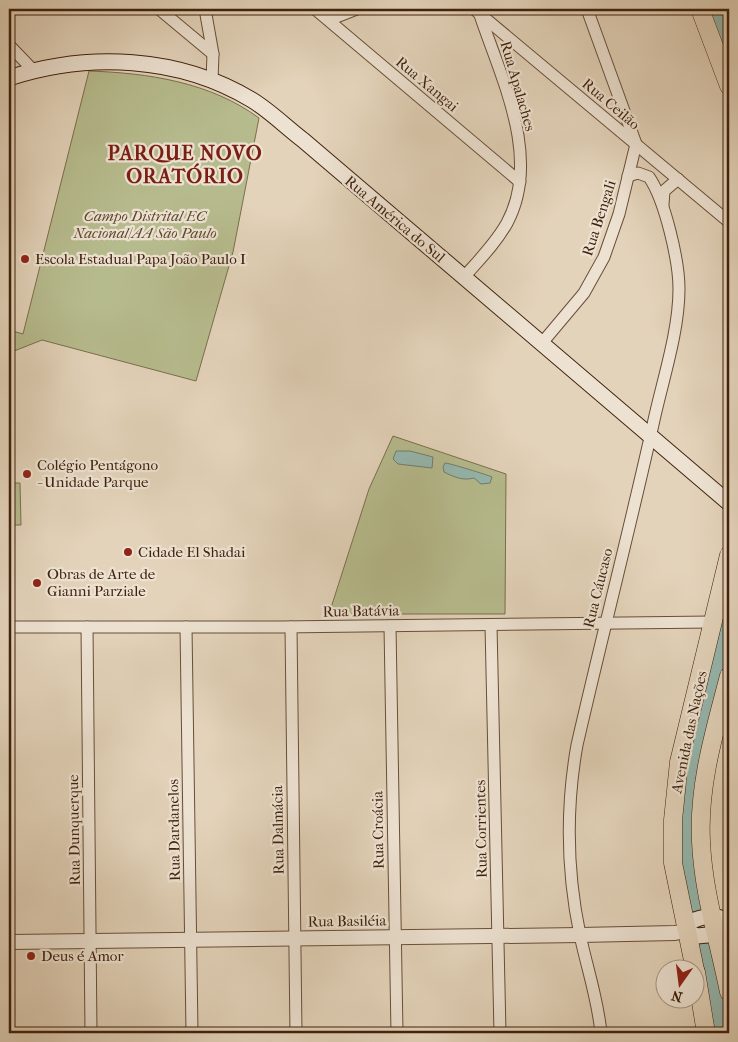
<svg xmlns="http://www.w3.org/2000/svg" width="738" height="1042" font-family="'IM FELL French Canon',serif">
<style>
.green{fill:#b6bb8d;stroke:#7b6e4c}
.water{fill:#95b8af;stroke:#737c6e}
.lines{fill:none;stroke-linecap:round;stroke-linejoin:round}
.river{stroke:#95b8af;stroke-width:18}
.minor-casing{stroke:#694e38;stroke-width:13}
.tertiary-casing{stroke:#694e38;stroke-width:16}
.secondary-casing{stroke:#40210c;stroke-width:17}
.primary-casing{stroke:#40210c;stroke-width:19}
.minor{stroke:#ede2d2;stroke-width:11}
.tertiary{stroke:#ede2d2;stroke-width:14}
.secondary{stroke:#ede2d2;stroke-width:15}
.primary{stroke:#e3d3ba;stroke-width:18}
.poi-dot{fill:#8f2418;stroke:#ede2d2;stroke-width:2}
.labels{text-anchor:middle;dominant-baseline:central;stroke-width:4.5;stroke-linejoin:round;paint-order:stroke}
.street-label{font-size:15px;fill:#40210c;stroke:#ede2d2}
.park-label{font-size:15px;font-style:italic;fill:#5e482c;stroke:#ede2d2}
.poi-label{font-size:15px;fill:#40210c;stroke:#ede2d2;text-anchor:start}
.district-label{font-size:20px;font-weight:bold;letter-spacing:1px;fill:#7a1f14;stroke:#ede2d2}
</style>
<rect width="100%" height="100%" fill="#e3d3ba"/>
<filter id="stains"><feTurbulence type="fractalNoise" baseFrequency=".004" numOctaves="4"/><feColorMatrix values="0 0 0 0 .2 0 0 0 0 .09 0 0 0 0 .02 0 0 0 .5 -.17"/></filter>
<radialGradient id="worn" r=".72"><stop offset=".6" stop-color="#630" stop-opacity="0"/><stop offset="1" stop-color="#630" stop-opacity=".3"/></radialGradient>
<g class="green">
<path d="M707 9H715L729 47V67Z"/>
<path d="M89 71C148 73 210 82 259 118L233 252 196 381 42 340 9 353V330L23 334Z"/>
<path d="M393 436 506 474 505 614H329L369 489Z"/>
<path d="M9 483H20L21 525H9Z"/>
</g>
<g class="water">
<path d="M396 451H410L433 457 432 468 398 464 393 459Z"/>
<path d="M445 463C449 463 488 475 492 477L490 483 481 484 474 478C463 481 454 477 444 472L443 467Z"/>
</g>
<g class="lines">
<g class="river">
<path d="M718 9 729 37"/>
<path d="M696 904 689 855 691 781 729 621"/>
<path d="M704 947 715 994 720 1033"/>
</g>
<g class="minor-casing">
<g id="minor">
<path d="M159 9 213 54"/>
<path d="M205 9 213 54 212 80"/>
<path d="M315 9 520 182"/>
<path d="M474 9 729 222"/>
<path d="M329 20 357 9"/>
<path d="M9 45 33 70"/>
<path d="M663 205 664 191 678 179"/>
<path d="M464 277C479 260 496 243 507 223 542 158 501 78 480 15"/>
<path d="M542 343 584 293 604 257 619 214 636 144 587 9"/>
<path d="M491 625 500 1033"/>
<path d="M390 626 397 1033"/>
<path d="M9 627H280L713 622"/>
<path d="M87 627 91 1033"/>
<path d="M186 627 192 1033"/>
<path d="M291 627 296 1033"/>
<path d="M601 1033C598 1000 587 968 580 935 567 873 566 807 577 745 602 636 630 528 654 420 663 379 679 331 679 289 679 261 665 200 649 177L638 173 628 176"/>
</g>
</g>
<g class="tertiary-casing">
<path id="tertiary" d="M9 942 580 935 675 933 685 931"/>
</g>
<g class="secondary-casing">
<g id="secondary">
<path d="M9 78C88 52 179 56 252 100 270 111 286 127 303 140L729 503"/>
<path d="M729 921C715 915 704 915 690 922L685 931 697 936 729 933"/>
</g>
</g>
<g class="primary-casing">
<g id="primary">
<path d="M700 9 729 86"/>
<path d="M729 676C715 730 698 785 701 841 703 892 719 942 729 992"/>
<path d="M695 970 673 863V820L679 762 729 555"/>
<path d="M696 972 706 1033"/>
</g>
</g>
<use href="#minor" class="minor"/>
<use href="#tertiary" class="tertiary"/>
<use href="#secondary" class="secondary"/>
<use href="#primary" class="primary"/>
</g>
<g class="poi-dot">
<circle cx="25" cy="259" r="5"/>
<circle cx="27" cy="474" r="5"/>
<circle cx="128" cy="552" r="5"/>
<circle cx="37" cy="583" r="5"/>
<circle cx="31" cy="956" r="5"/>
</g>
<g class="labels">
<g class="street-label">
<text transform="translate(427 84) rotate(40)">Rua Xangai</text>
<text transform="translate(518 86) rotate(74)">Rua Apalaches</text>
<text transform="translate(611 104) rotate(40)">Rua Ceilão</text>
<text transform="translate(599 218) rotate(-72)">Rua Bengali</text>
<text transform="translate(395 219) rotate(40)">Rua América do Sul</text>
<text transform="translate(598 588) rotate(-76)">Rua Cáucaso</text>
<text transform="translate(361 611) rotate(-1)">Rua Batávia</text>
<text transform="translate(689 732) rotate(-78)">Avenida das Nações</text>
<text transform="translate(481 829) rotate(-91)">Rua Corrientes</text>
<text transform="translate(74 830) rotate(-91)">Rua Dunquerque</text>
<text transform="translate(174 830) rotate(-91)">Rua Dardanelos</text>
<text transform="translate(278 830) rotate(-91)">Rua Dalmácia</text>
<text transform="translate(378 830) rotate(-91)">Rua Croácia</text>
<text transform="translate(347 921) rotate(-1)">Rua Basiléia</text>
</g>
<g class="park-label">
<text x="145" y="216">Campo Distrital EC<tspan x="145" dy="17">Nacional/AA São Paulo</tspan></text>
</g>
<g class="poi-label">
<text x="35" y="259">Escola Estadual Papa João Paulo I</text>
<text x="37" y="465">Colégio Pentágono<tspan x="37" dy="17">- Unidade Parque</tspan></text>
<text x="138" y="552">Cidade El Shadai</text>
<text x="47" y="574">Obras de Arte de<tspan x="47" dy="17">Gianni Parziale</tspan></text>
<text x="41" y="956">Deus é Amor</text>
</g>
<g class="district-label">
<text x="185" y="153">PARQUE NOVO<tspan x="185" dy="23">ORATÓRIO</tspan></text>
</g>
</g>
<rect width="738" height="1042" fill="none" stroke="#e3d3ba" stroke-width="30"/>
<rect x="10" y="10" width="718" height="1022" fill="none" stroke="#40210c" stroke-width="2.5"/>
<rect x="15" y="15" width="708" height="1012" fill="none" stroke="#40210c"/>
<g transform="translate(680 984) rotate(194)"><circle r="24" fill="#ede2d2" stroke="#a89583"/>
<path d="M0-4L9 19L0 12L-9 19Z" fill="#8f2418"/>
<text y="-8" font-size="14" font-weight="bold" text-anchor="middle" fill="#40210c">N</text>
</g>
<rect width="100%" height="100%" filter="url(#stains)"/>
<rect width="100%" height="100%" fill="url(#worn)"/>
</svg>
